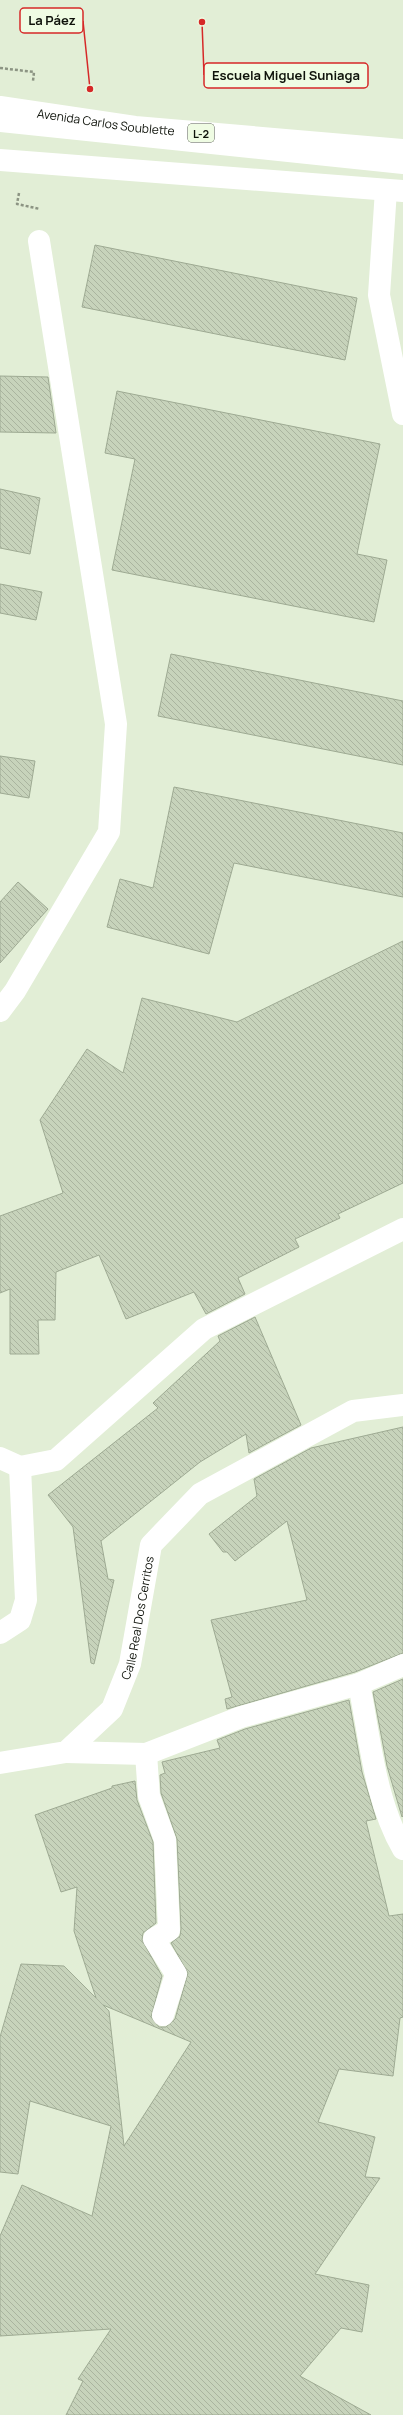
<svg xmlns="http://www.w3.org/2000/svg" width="403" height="2415" font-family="Manrope,sans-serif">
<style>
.building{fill:url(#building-back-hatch);stroke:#9eaa93;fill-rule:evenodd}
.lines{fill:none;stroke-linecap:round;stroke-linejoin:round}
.path{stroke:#8c9483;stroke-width:2.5;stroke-dasharray:3 2;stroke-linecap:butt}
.service{stroke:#fff;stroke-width:16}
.minor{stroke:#fff;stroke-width:22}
.primary{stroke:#fff;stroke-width:22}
.labels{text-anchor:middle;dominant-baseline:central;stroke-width:4;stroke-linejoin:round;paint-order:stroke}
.shield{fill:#effce3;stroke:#52594c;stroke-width:1}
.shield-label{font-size:11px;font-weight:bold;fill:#0f130b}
.street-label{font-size:12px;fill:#0f130b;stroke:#effce3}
.leader{fill:none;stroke:#d62828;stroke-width:1.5}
.callout-dot{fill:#d62828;stroke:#effce3;stroke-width:1.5}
.callout{fill:#effce3;stroke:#d62828;stroke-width:1.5}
.callout-label{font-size:13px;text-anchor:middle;font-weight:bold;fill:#0f130b}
</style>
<defs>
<pattern id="building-back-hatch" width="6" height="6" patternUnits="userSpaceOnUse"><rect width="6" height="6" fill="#c7d3bb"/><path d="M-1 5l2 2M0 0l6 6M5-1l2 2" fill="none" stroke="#aab49f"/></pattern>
</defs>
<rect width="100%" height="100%" fill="#e2eed6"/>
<g class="building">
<path d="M95 245 357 298 345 360 82 307Z"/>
<path d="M0 376 48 377 56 433 0 432Z"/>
<path d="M117 391 380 444 357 554 387 560 374 622 112 570 135 459 105 453Z"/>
<path d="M0 489 40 498 30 554 0 548Z"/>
<path d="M0 584 42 592 36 620 0 613Z"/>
<path d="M171 654 403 701V765L158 716Z"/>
<path d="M0 756 35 761 29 798 0 793Z"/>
<path d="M174 787 403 833V897L234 863 209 954 107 927 120 879 153 888Z"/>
<path d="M18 882 48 909 0 963V902Z"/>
<path d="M403 941V1183L338 1214 340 1218 295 1239 299 1247 238 1278 245 1294 206 1314 194 1292 126 1319 99 1255 56 1272 55 1320H38L39 1354H10V1289L0 1293V1216L63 1193 40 1120 87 1049 123 1073 142 998 237 1022Z"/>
<path d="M255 1317 301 1425 249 1453 246 1434 200 1462 101 1541 108 1579 114 1580 94 1664 91 1663 73 1527 48 1495 158 1408 153 1403 220 1341 218 1336Z"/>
<path d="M403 1427V1653L355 1672 227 1709 225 1699 232 1697 211 1620 307 1600 287 1521 235 1561 227 1552H223L209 1534 257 1496 254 1479 311 1448Z"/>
<path d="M403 1679V1816L402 1817 387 1766 373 1692Z"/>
<path d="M349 1700 362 1772 376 1819 366 1821 389 1916 403 1914V2017L400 2018 393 2076 339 2069 318 2122 375 2137 365 2177 380 2178 315 2274 369 2285 362 2332 341 2328 300 2376 371 2415H66L83 2381 78 2379 111 2329 0 2336V2236L22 2185 92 2216 111 2126 30 2101 18 2174 0 2172V2037L21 1964 64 1966 96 1998 74 1931 77 1887 61 1892 35 1815 112 1788V1786L135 1781 137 1800 153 1842 156 1923 143 1933 142 1940 162 1976 151 2017 159 2027H166L175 2019 188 1973 171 1943 180 1936 181 1929 177 1839 161 1793 160 1775 165 1773 162 1762 220 1748 217 1740 245 1729ZM103 2005 191 2042 124 2146 109 2011Z"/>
</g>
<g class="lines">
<g class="path">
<path d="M0 68 34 72 33 81"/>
<path d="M19 193 17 204 40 209"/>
</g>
<path class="service" d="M0 124 403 166"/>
<g class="minor">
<path d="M386 190 379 295 403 414"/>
<path d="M0 1011 15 991 109 832 116 724 39 241"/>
<path d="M0 1458 20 1467 56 1460 204 1329 403 1229"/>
<path d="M0 1633 20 1620 26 1600 20 1467"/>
<path d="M359 1684C370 1739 375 1801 403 1849"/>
<path d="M66 1752 146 1754 241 1717 359 1684 403 1665"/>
<path d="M146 1754 149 1796 165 1840 169 1930 154 1939 176 1974 163 2015"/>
<path id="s1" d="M0 1763 66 1752 112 1709 130 1664 151 1545 200 1494 353 1411 403 1405"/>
</g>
<g class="primary">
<path id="s2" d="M0 107 135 127 403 150"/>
<path d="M0 160 403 191"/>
</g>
</g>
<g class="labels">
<rect class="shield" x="188" y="124" width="26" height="18" rx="3"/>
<g class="shield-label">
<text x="201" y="133">L-2</text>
</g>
<g class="street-label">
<text stroke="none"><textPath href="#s2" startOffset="107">Avenida Carlos Soublette</textPath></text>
<text stroke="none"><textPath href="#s1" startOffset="225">Calle Real Dos Cerritos</textPath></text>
</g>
</g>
<path class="leader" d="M90 89L83 21M202 22L204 75"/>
<g class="callout-dot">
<circle cx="90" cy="89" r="4"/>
<circle cx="202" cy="22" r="4"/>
</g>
<g class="callout">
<rect x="20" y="8" width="63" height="25" rx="4"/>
<rect x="204" y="63" width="164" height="25" rx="4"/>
</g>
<g class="callout-label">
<text x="52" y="25">La Páez</text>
<text x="286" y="80">Escuela Miguel Suniaga</text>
</g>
</svg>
